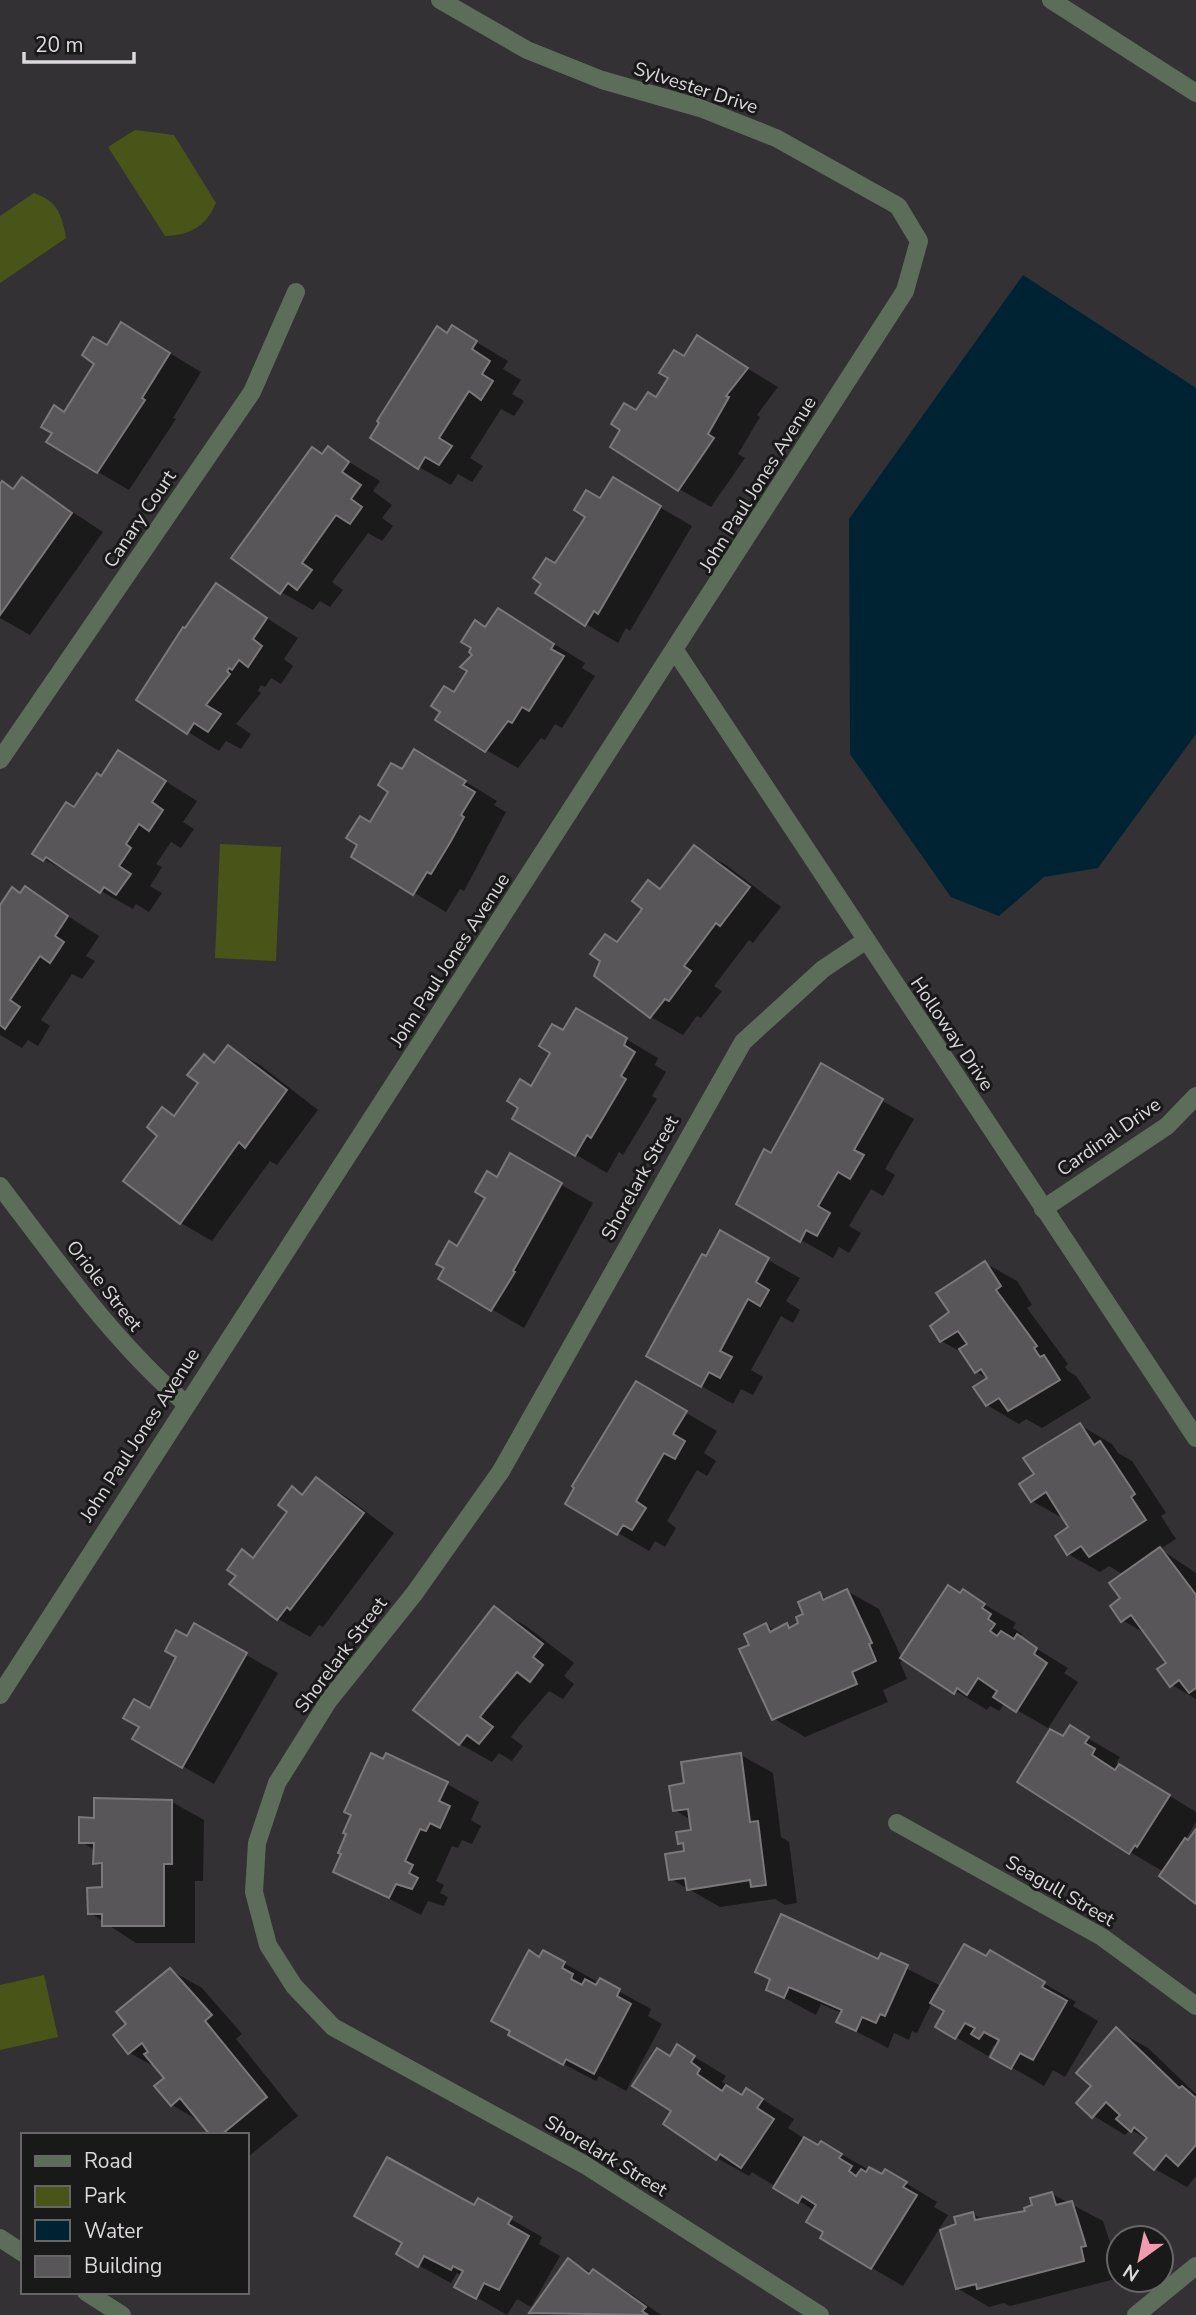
<svg xmlns="http://www.w3.org/2000/svg" width="1196" height="2315" font-family="'Nunito Sans',sans-serif">
<style>
.green{fill:#495518}
.water{fill:#002334}
.shadow{fill:#0007}
.building{fill:#585658;stroke:#7b787a;stroke-width:2}
.lines{fill:none;stroke-linecap:round;stroke-linejoin:round}
.minor{stroke:#5c6e5a;stroke-width:18}
.labels{text-anchor:middle;dominant-baseline:central;stroke-width:6;stroke-linejoin:round;paint-order:stroke}
.street-label{font-size:19px;fill:#dbd9db;stroke:#1a191a}
</style>
<rect width="100%" height="100%" fill="#333133"/>
<g class="green">
<path d="M135 130 174 135 216 203C206 226 191 235 165 236L108 147Z"/>
<path d="M34 193C58 202 61 213 66 238L0 283V216Z"/>
<path d="M220 844 281 847 276 961 215 958Z"/>
<path d="M44 1975 58 2037 0 2050V1985Z"/>
</g>
<path class="water" d="M1023 275 1196 388V734L1098 868 1044 877 999 916 951 897 850 754 849 519Z"/>
<g class="shadow">
<path d="M453 328 508 361 503 369 521 380 512 394 524 401 514 416 501 409 470 458 483 466 472 482 458 474 451 485 419 467 448 334Z"/>
<path d="M698 338 778 387 757 415 760 417 738 454 745 458 711 507 679 489 637 412 656 399Z"/>
<path d="M153 343 201 372 173 418 176 419 129 490 98 472 65 413 108 347Z"/>
<path d="M328 449 380 481 373 491 392 505 382 518 393 526 382 541 368 533 332 582 343 590 330 607 320 601 313 610 281 592 323 456Z"/>
<path d="M22 479 103 532 30 635 0 618V487L14 490Z"/>
<path d="M613 480 692 526 630 631 626 628 618 643 586 624 555 565Z"/>
<path d="M216 586 298 638 284 659 293 666 281 684 271 678 265 687 261 685 258 691 261 693 236 724 251 734 241 749 226 741 219 751 188 732 186 630Z"/>
<path d="M499 610 585 663 582 668 595 676 562 728 555 724 545 740 541 738 518 768 486 750 455 694Z"/>
<path d="M119 752 197 801 183 822 194 829 181 848 171 842 156 864 162 867 150 886 162 893 149 912 136 904 133 909 44 859 75 809Z"/>
<path d="M446 770 497 801 494 805 506 812 464 891 460 889 446 912 353 856 402 772Z"/>
<path d="M694 847 726 865 781 907 753 943 749 940 714 986 722 991 701 1018 697 1016 683 1035 651 1017 619 944Z"/>
<path d="M25 889 99 936 86 956 95 961 82 979 72 974 41 1020 50 1026 38 1046 28 1040 22 1048 0 1035V908L21 895Z"/>
<path d="M577 1010 658 1058 655 1065 666 1072 652 1096 657 1099 623 1155 619 1152 607 1173 514 1118Z"/>
<path d="M228 1047 260 1065 318 1110 277 1165 270 1161 212 1241 181 1223 160 1135 163 1109 175 1116 200 1083 204 1057 216 1063Z"/>
<path d="M822 1066 914 1119 885 1169 895 1175 883 1196 871 1189 849 1226 861 1233 849 1253 839 1247 833 1258 738 1204 765 1152 772 1156Z"/>
<path d="M511 1156 593 1203 524 1328 440 1279Z"/>
<path d="M720 1233 800 1278 786 1301 800 1310 793 1323 781 1316 751 1370 763 1377 753 1395 741 1389 733 1404 680 1374 706 1258Z"/>
<path d="M985 1263 1017 1281 1032 1305 1027 1308 1068 1364 1065 1367 1068 1371 1076 1376 1091 1398 1042 1428 1026 1419 1019 1424 987 1405 989 1379 976 1371 965 1354 941 1341 952 1313Z"/>
<path d="M637 1384 717 1431 704 1453 716 1461 707 1476 697 1470 667 1521 676 1528 665 1547 655 1541 649 1551 567 1503Z"/>
<path d="M1080 1425 1112 1444 1118 1453 1132 1461 1166 1513 1161 1516 1176 1539 1160 1549 1196 1573V1699L1172 1685 1169 1663 1148 1635 1122 1620 1124 1575 1109 1566 1100 1572 1068 1554 1071 1528 1064 1519 1032 1501 1037 1475Z"/>
<path d="M316 1479 348 1498 394 1533 323 1627 319 1625 310 1637 278 1619 238 1576 243 1552 255 1559 290 1512 292 1489 304 1496Z"/>
<path d="M847 1591 879 1609 903 1661 900 1662 907 1679 883 1690 888 1702 805 1737 773 1718 751 1645 766 1625 776 1631 800 1624 819 1594 829 1600Z"/>
<path d="M963 1592 1016 1623 1013 1628 1022 1634 1019 1638 1068 1668 1064 1673 1078 1682 1048 1728 1005 1703 999 1711 990 1706 987 1710 902 1658Z"/>
<path d="M494 1608 526 1626 574 1663 564 1676 574 1684 563 1699 549 1691 519 1726 511 1737 523 1746 512 1761 499 1753 492 1762 460 1744Z"/>
<path d="M195 1626 278 1673 214 1784 135 1739Z"/>
<path d="M1070 1728 1120 1757 1116 1763 1196 1812V1822L1185 1840 1189 1842 1196 1832V1901L1164 1872 1130 1852 1064 1739Z"/>
<path d="M741 1755 773 1773 781 1837 789 1842 797 1903 785 1905 775 1899 720 1907 671 1879 686 1853 685 1846 680 1843 693 1832 691 1820 675 1810 686 1785Z"/>
<path d="M447 1784 479 1802 471 1820 481 1826 472 1844 462 1840 458 1848 452 1846 436 1881 444 1885 440 1893 448 1897 444 1906 428 1901 421 1915 335 1871Z"/>
<path d="M172 1802 204 1820 203 1881H195V1943H136L90 1913 103 1889 104 1867 95 1863V1850L81 1842 96 1820Z"/>
<path d="M544 1952 596 1981 594 1986 597 1988 600 1981 651 2009 648 2016 662 2024 626 2091 599 2076 596 2081 542 2053 540 1959Z"/>
<path d="M991 1953 1076 2002 1073 2006 1098 2021 1065 2077 1053 2070 1044 2086 992 2056 997 2047 994 2045 988 2056 937 2026 946 2010 932 2002 917 2033 912 2031 909 2040 894 2033 888 2048 838 2022 842 2013 821 2004 816 2015 768 1989 879 1961 882 1956 941 1986 987 1959Z"/>
<path d="M170 1970 202 1988 242 2034 236 2039 298 2116 248 2157 247 2135H212L201 2122 172 2105 166 2078 160 2070 130 2053 115 2036 129 2025Z"/>
<path d="M1116 2030 1148 2048 1196 2094V2176L1187 2187 1155 2169 1148 2140 1130 2129 1125 2135 1094 2116 1078 2103 1094 2085Z"/>
<path d="M678 2047 726 2076 722 2082 743 2096 747 2090 794 2119 788 2128 806 2140 819 2147 821 2143 882 2177 886 2171 937 2202 934 2207 948 2215 903 2286 872 2268 826 2231 815 2211 752 2172 749 2176 717 2158 673 2111 671 2058Z"/>
<path d="M1052 2194 1103 2221 1117 2264 1112 2265 1115 2279 1010 2306 1004 2303 989 2307 957 2288 958 2225 973 2214 984 2220 1028 2213Z"/>
<path d="M479 2201 542 2237 539 2244 560 2256 531 2307 517 2299 507 2315 457 2286 462 2276 457 2273 451 2283 398 2254 474 2208Z"/>
<path d="M568 2260 625 2290 661 2315H534L531 2313Z"/>
</g>
<g class="building">
<path d="M121 322 170 353 142 398 145 400 97 473 46 442 52 433 41 427 54 405 64 412 94 364 82 355 93 337 107 345Z"/>
<path d="M452 325 477 341 472 349 490 361 482 374 493 381 481 400 469 391 439 438 452 446 439 465 425 457 418 469 370 438 379 423 377 421 437 326 447 333Z"/>
<path d="M697 335 748 368 726 396 729 397 708 434 714 438 678 491 610 447 620 430 611 424 624 403 636 410 648 392 656 397 668 378 659 373 674 350 684 356Z"/>
<path d="M328 446 349 462 342 472 361 485 351 499 362 507 350 524 336 515 302 563 312 570 297 590 288 583 280 594 231 558 312 447 322 454Z"/>
<path d="M22 477 72 513 0 615V484L2 481 13 489Z"/>
<path d="M613 477 661 506 598 614 594 611 585 626 535 593 541 584 533 578 546 558 555 563 580 525 585 517 574 510 586 490 600 498Z"/>
<path d="M216 583 267 618 253 639 262 646 248 667 239 660 232 670 229 668 227 671 230 674 206 705 221 714 208 732 194 723 187 734 136 700 183 627 185 628Z"/>
<path d="M498 608 554 644 551 649 564 656 529 711 522 707 512 723 508 721 485 752 435 720 440 712 431 706 444 686 454 692 467 671 460 667 472 655 469 652 471 648 461 642 475 620 485 627Z"/>
<path d="M414 749 466 781 463 785 475 792 461 815 464 817 451 841 431 874 427 872 413 895 351 857 357 845 346 838 360 816 370 822 388 792 378 785 391 763 402 769Z"/>
<path d="M118 750 166 781 152 802 163 810 149 831 139 824 126 844 131 848 119 866 131 874 116 895 104 887 100 893 46 857 43 861 32 854 66 802 74 807 97 773 101 776Z"/>
<path d="M694 845 750 887 720 926 716 923 684 966 691 971 669 1001 665 999 650 1018 594 976 600 961 590 954 605 934 617 942 642 909 632 901 648 880 660 889Z"/>
<path d="M25 886 68 916 55 936 64 942 50 963 40 956 10 1000 20 1007 5 1029 0 1025V905L12 887 20 893Z"/>
<path d="M576 1008 627 1038 624 1045 635 1052 621 1076 626 1079 591 1138 587 1135 575 1156 512 1119 518 1108 507 1101 520 1079 531 1086 550 1053 539 1046 552 1024 563 1030Z"/>
<path d="M228 1045 287 1090 245 1148 239 1142 180 1224 123 1181 157 1136 147 1127 162 1107 174 1116 198 1083 187 1075 204 1054 214 1063Z"/>
<path d="M821 1063 883 1099 854 1150 864 1155 850 1179 838 1172 818 1206 830 1213 817 1236 806 1230 800 1242 736 1204 764 1149 771 1153Z"/>
<path d="M510 1153 562 1183 513 1271 515 1272 491 1311 438 1279 444 1268 436 1264 449 1241 457 1246 485 1198 475 1192 487 1171 497 1177Z"/>
<path d="M720 1230 769 1258 756 1282 769 1290 760 1306 748 1299 720 1351 732 1357 720 1378 709 1372 701 1387 646 1356 702 1254 706 1256Z"/>
<path d="M985 1261 1001 1286 996 1290 1037 1346 1034 1348 1040 1357 1044 1355 1060 1380 1008 1411 999 1398 986 1406 973 1387 987 1378 981 1369 975 1373 959 1349 967 1344 958 1331 940 1342 930 1326 949 1312 936 1293Z"/>
<path d="M636 1381 687 1411 673 1434 685 1441 675 1459 664 1453 636 1501 646 1508 632 1530 623 1525 617 1535 565 1504 574 1488 572 1486Z"/>
<path d="M1080 1423 1094 1445 1100 1441 1135 1494 1131 1497 1146 1520 1089 1557 1081 1546 1067 1555 1055 1536 1068 1527 1046 1492 1031 1502 1019 1484 1034 1474 1023 1458Z"/>
<path d="M316 1477 364 1513 290 1610 287 1607 277 1620 229 1584 236 1576 227 1570 242 1549 253 1558 287 1512 278 1505 292 1486 302 1495Z"/>
<path d="M1160 1547 1196 1595V1688L1189 1693 1179 1680 1170 1687 1157 1669 1166 1663 1131 1615 1121 1622 1110 1606 1120 1598 1109 1583Z"/>
<path d="M948 1585 960 1593 963 1589 985 1604 982 1608 991 1614 988 1619 995 1624 990 1631 997 1636 1001 1631 1014 1639 1017 1634 1037 1648 1034 1654 1047 1663 1016 1712 993 1697 997 1691 978 1678 967 1695 957 1688 954 1694 900 1658Z"/>
<path d="M847 1589 872 1643 869 1644 876 1661 852 1672 857 1684 772 1720 739 1649 749 1645 744 1634 766 1623 770 1632 787 1623 789 1628 798 1623 796 1617 803 1614 798 1602 820 1592 823 1600Z"/>
<path d="M494 1606 543 1644 533 1657 543 1665 530 1682 517 1672 487 1708 480 1717 493 1727 479 1744 467 1735 459 1745 413 1710Z"/>
<path d="M194 1623 247 1653 182 1768 132 1739 139 1727 123 1718 134 1699 150 1708 176 1657 165 1651 176 1630 187 1636Z"/>
<path d="M1070 1725 1089 1737 1085 1743 1095 1749 1092 1755 1115 1770 1119 1764 1170 1795 1137 1847 1135 1845 1129 1854 1017 1782 1050 1729 1063 1736Z"/>
<path d="M371 1753 383 1759 386 1753 448 1782 439 1801 450 1806 440 1828 430 1823 426 1831 420 1829 405 1861 413 1865 409 1873 418 1878 412 1889 396 1884 389 1898 333 1872 341 1854 338 1853 346 1834 343 1833 351 1815 344 1812Z"/>
<path d="M741 1753 750 1822 758 1821 766 1885 751 1887 750 1880 687 1890 685 1878 669 1880 665 1854 684 1851 683 1843 678 1844 676 1832 691 1830 688 1809 673 1811 669 1786 684 1783 681 1762Z"/>
<path d="M94 1798 172 1800V1864H164V1926H102V1914H88L87 1888 102 1887V1863L93 1864 94 1843H79V1817L94 1818Z"/>
<path d="M1196 1829V1904L1159 1876 1185 1838 1188 1840Z"/>
<path d="M781 1914 878 1959 881 1953 908 1965 885 2016 880 2014 876 2023 862 2017 856 2031 836 2022 842 2010 789 1987 784 1998 766 1990 770 1979 755 1972Z"/>
<path d="M964 1944 986 1956 990 1950 1045 1982 1042 1987 1067 2001 1033 2060 1020 2053 1011 2069 990 2057 999 2040 984 2032 979 2039 971 2034 975 2028 965 2023 955 2039 935 2027 944 2011 930 2003Z"/>
<path d="M529 1950 539 1957 543 1950 565 1962 562 1968 573 1974 571 1979 582 1985 585 1979 596 1985 600 1978 620 1989 617 1996 631 2004 594 2074 566 2059 563 2065 508 2035 510 2031 491 2021Z"/>
<path d="M170 1968 212 2015 205 2021 267 2097 221 2135H210L180 2098 171 2106 154 2086 164 2078 144 2054 148 2052 142 2043 128 2054 113 2035 126 2024 116 2012Z"/>
<path d="M1116 2027 1179 2088 1182 2086 1196 2098V2145L1178 2166 1166 2155 1154 2170 1134 2153 1147 2138 1134 2127 1131 2132 1116 2119 1120 2115 1106 2102 1092 2118 1076 2103 1091 2086 1076 2073Z"/>
<path d="M677 2044 695 2056 691 2062 700 2069 697 2074 722 2091 726 2085 742 2095 746 2088 763 2099 757 2108 774 2119 741 2168 720 2154 716 2160 663 2124 671 2111 632 2086 657 2048 670 2056Z"/>
<path d="M804 2137 818 2145 821 2141 842 2154 839 2158 852 2166 849 2171 856 2176 861 2169 866 2172 869 2167 882 2174 885 2169 907 2182 903 2187 917 2195 871 2269 820 2238 823 2232 806 2222 816 2205 802 2196 798 2203 773 2188Z"/>
<path d="M387 2157 474 2205 478 2198 512 2217 508 2224 529 2236 499 2290 484 2283 476 2299 454 2287 463 2271 453 2266 451 2270 424 2256 418 2267 396 2254 402 2243 354 2216Z"/>
<path d="M1052 2192 1056 2205 1072 2201 1086 2246 1081 2247 1084 2261 977 2289 976 2284 956 2289 940 2230 956 2224 954 2217 973 2212 975 2220 1025 2211 1024 2208 1032 2205 1030 2198Z"/>
<path d="M568 2258 589 2274 593 2269 646 2307 642 2311 648 2315 529 2313Z"/>
</g>
<g class="lines">
<g class="minor">
<path d="M1051 0 1196 93"/>
<path d="M676 652 1196 1438"/>
<path d="M0 760 252 392 296 292"/>
<path d="M0 1186C58 1262 112 1340 185 1403"/>
<path d="M1043 1209 1167 1126 1196 1096"/>
<path d="M0 1695C298 1225 607 761 905 291L919 241 898 206 776 138 700 108 602 80 527 50 440 0"/>
<path d="M897 1823 1102 1937 1196 2006"/>
<path d="M0 2238 23 2253"/>
<path d="M86 2292 122 2315"/>
<path d="M820 2315 585 2165 333 2027 294 1986 268 1945 254 1892 257 1843 277 1783 329 1700 414 1594 501 1471 743 1042 823 969 865 941"/>
<path d="M1136 2315 1196 2266"/>
</g>
</g>
<g class="labels">
<g class="street-label">
<text transform="translate(696 88) rotate(18)">Sylvester Drive</text>
<text transform="translate(758 484) rotate(-58)">John Paul Jones Avenue</text>
<text transform="translate(140 519) rotate(-56)">Canary Court</text>
<text transform="translate(450 960) rotate(-57)">John Paul Jones Avenue</text>
<text transform="translate(952 1034) rotate(56)">Holloway Drive</text>
<text transform="translate(1109 1137) rotate(-35)">Cardinal Drive</text>
<text transform="translate(640 1178) rotate(-61)">Shorelark Street</text>
<text transform="translate(104 1286) rotate(52)">Oriole Street</text>
<text transform="translate(140 1435) rotate(-57)">John Paul Jones Avenue</text>
<text transform="translate(341 1655) rotate(-53)">Shorelark Street</text>
<text transform="translate(1060 1891) rotate(30)">Seagull Street</text>
<text transform="translate(606 2156) rotate(31)">Shorelark Street</text>
</g>
</g>
<rect x="21" y="2133" width="228" height="161" fill="#1a191a" stroke="#676667" stroke-width="2"/>
<rect x="35" y="2156" width="35" height="10" fill="#5c6e5a" stroke="#676667" stroke-width="2"/>
<text x="84" y="2168" font-size="21" fill="#dbd9db">Road</text>
<rect x="35" y="2186" width="35" height="21" fill="#495518" stroke="#676667" stroke-width="2"/>
<text x="84" y="2203" font-size="21" fill="#dbd9db">Park</text>
<rect x="35" y="2220" width="35" height="21" fill="#002334" stroke="#676667" stroke-width="2"/>
<text x="84" y="2238" font-size="21" fill="#dbd9db">Water</text>
<rect x="35" y="2256" width="35" height="21" fill="#585658" stroke="#676667" stroke-width="2"/>
<text x="84" y="2273" font-size="21" fill="#dbd9db">Building</text>
<g transform="translate(1140 2259) rotate(213)"><circle r="33" fill="#1a191a" stroke="#676667" stroke-width="2"/>
<path d="M0-5L12 26L0 18L-12 26Z" fill="#f29aaf"/>
<text y="-10" font-size="19" font-weight="bold" text-anchor="middle" fill="#dbd9db">N</text>
</g>
<path d="M24 52v10h110v-10" fill="none" stroke="#dbd9db" stroke-width="3.5"/>
<text x="35" y="52" font-size="21" fill="#dbd9db" stroke="#1a191a" stroke-width="5" paint-order="stroke">20 m</text>
</svg>
